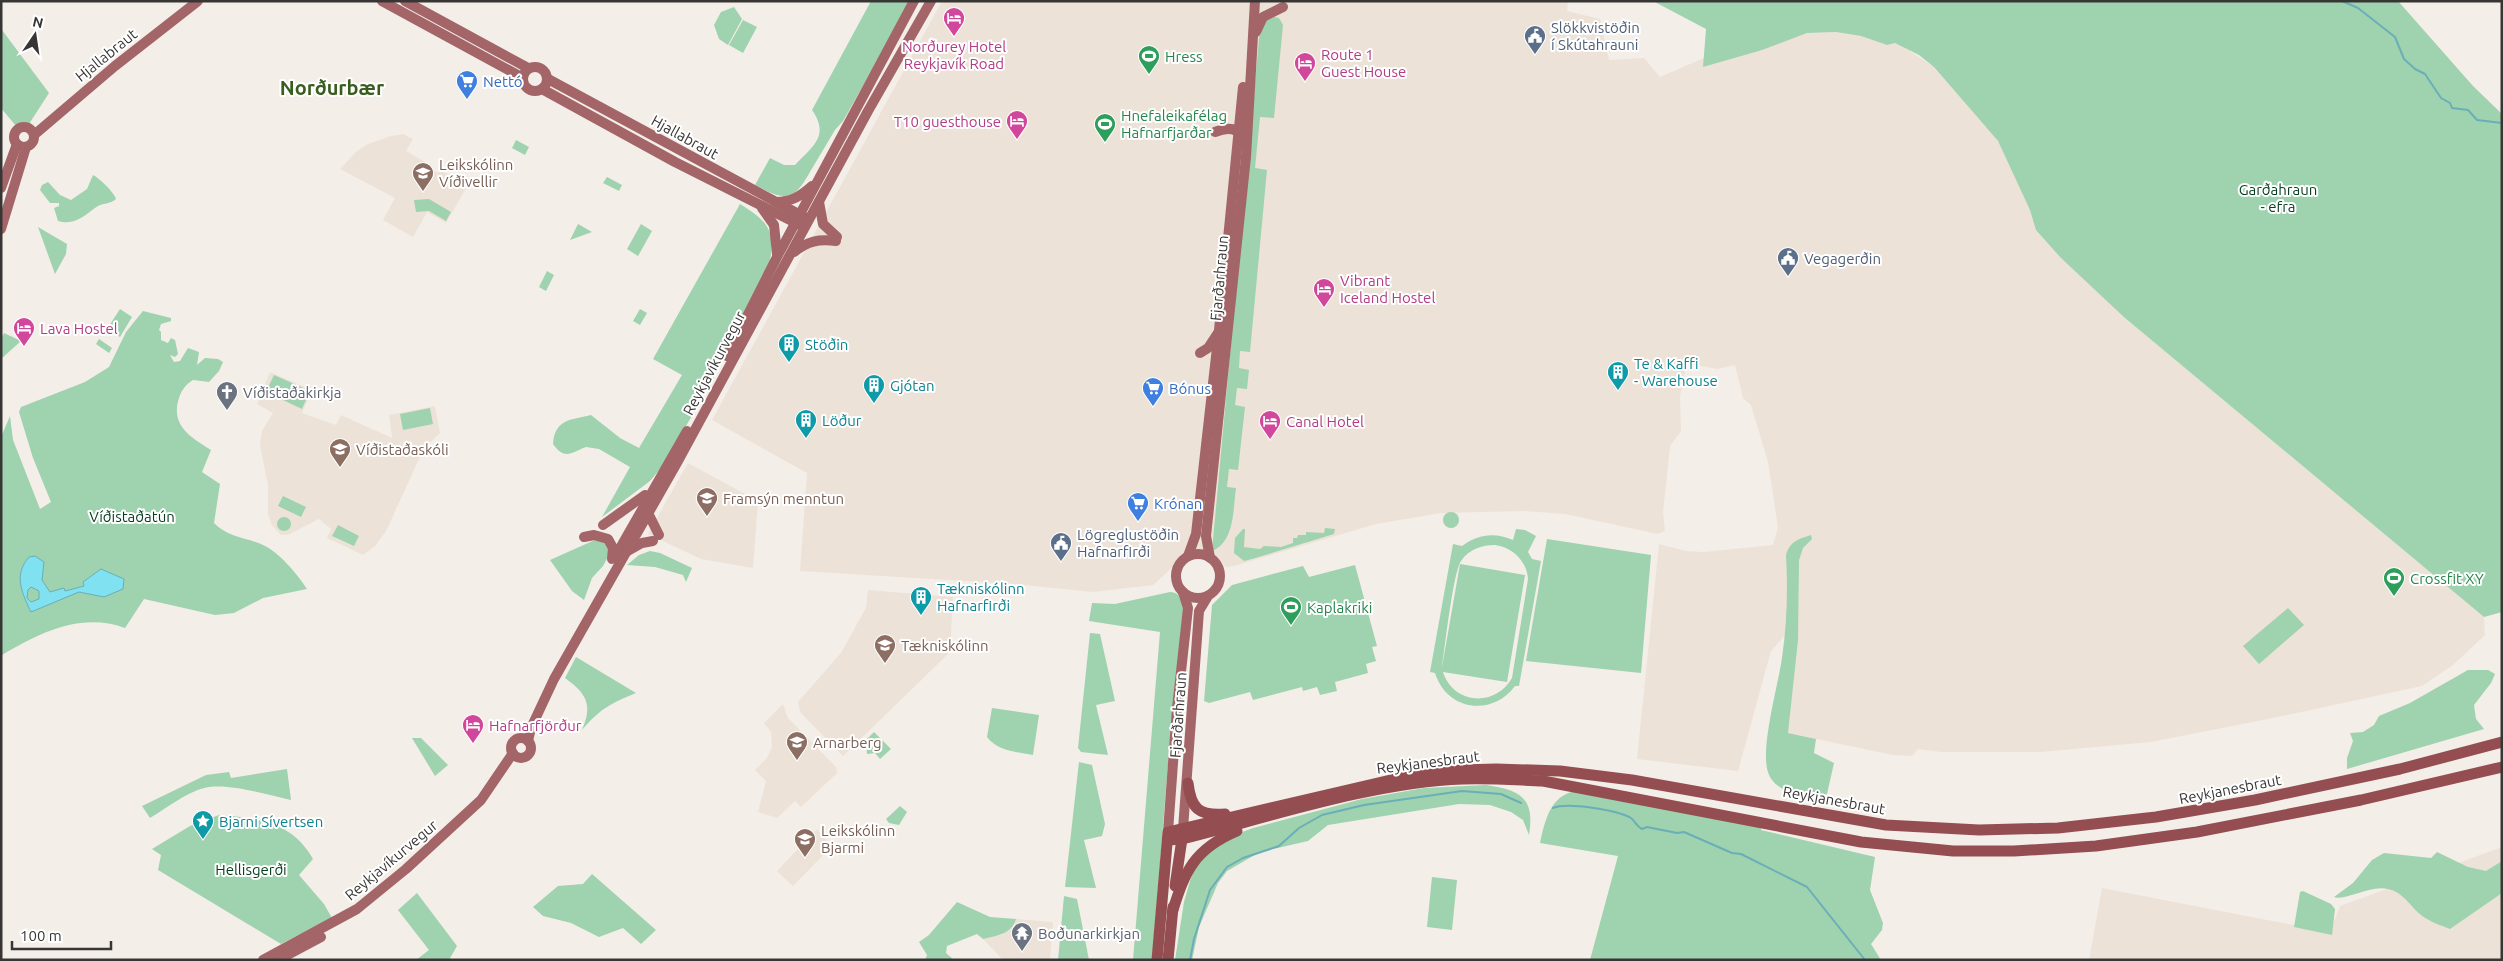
<svg xmlns="http://www.w3.org/2000/svg" width="2503" height="961" font-family="Ubuntu,sans-serif">
<style>
.built{fill:#ede2d7}
.green{fill:#9fd2ae;fill-rule:evenodd}
.water{fill:#80e1f1;stroke:#6aaeb8;fill-rule:evenodd}
.lines{fill:none;stroke-linecap:round;stroke-linejoin:round}
.stream{stroke:#6aaeb8;stroke-width:2}
.major{stroke:#a36567;stroke-width:10}
.highway{stroke:#944e51;stroke-width:11}
.labels{text-anchor:middle;dominant-baseline:central;stroke-width:4;stroke-linejoin:round;paint-order:stroke}
.service-label{font-size:15px;fill:#4e5e75;stroke:#fff;text-anchor:start}
.hotel-label{font-size:15px;fill:#b23c85;stroke:#fff;text-anchor:start}
.street-label{font-size:15px;fill:#383634;stroke:#fff}
.leisure-label{font-size:15px;fill:#27864d;stroke:#fff;text-anchor:start}
.shop-label{font-size:15px;fill:#366cbe;stroke:#fff;text-anchor:start}
.education-label{font-size:15px;fill:#785e54;stroke:#fff;text-anchor:start}
.park-label{font-size:15px;fill:#073c1f;stroke:#fff}
.culture-label{font-size:15px;fill:#0d838f;stroke:#fff;text-anchor:start}
.worship-label{font-size:15px;fill:#5b616d;stroke:#fff;text-anchor:start}
.district-label{font-size:20px;font-weight:bold;fill:#385d1f;stroke:#fff}
</style>
<rect width="100%" height="100%" fill="#f4eee9"/>
<g class="built">
<path d="M942 1H1568L1567 11 1600 19 1609 60 1644 58 1660 77 1743 41 1789 39 1807 33 1836 32 1861 36 1887 45 1895 43 1901 45 1934 67 1997 140 2037 208 2125 318 2484 617 2485 635 2453 665 2422 686 2268 719 2151 742 2041 752H1941L1918 749 1912 756 1893 755 1788 733 1798 621 1771 651 1738 771 1637 759 1659 544 1686 551 1703 552 1773 545 1778 527 1768 462 1751 405 1743 398 1735 365 1717 369 1687 363 1680 396 1681 431 1670 446 1663 513 1665 531 1658 534 1565 514 1524 511 1441 513 1376 524 1234 566 1226 567 1215 556 1205 552 1188 553 1153 585 1093 592 1014 584 800 571 807 473 712 420Z"/>
<path d="M403 134 413 139 406 151 425 162 423 165 438 173 440 170 468 185 446 223 427 212 413 237 383 220 395 198 340 169 357 151 368 144 391 136Z"/>
<path d="M270 372 312 390 302 413 336 425 341 415 392 438 389 415 435 406 440 433 424 448 386 531 375 546 363 555 327 538 331 529 319 519 288 535H281L272 525 268 514V485L260 445 262 431 273 413 257 404Z"/>
<path d="M688 463 758 501 753 568 701 559 648 534Z"/>
<path d="M868 590 953 597 950 652 843 756 800 712 798 702 841 653 866 608Z"/>
<path d="M783 704 788 718 836 767 837 773 801 807 795 801 777 818 758 812 766 781 755 770 767 758 772 747 771 732 764 723Z"/>
<path d="M817 829 832 846 793 886 777 871Z"/>
<path d="M2502 847V960H2089L2102 888 2330 932 2340 906Z"/>
<path d="M1016 919 1053 922 1050 960H1003L983 939 1001 935 1009 930 1014 925Z"/>
</g>
<g class="green">
<path d="M871 1H911L843 121 835 130 804 182C789 205 775 195 755 185L770 158 784 165H795C813 146 830 136 812 110Z"/>
<path d="M1653 1H2398L2473 86 2502 114V612L2484 617 2125 318 2061 258 2036 230 2030 210 1998 141 1934 67 1919 55 1895 43 1887 45 1861 36 1836 32 1807 33 1762 50 1703 67 1706 29Z"/>
<path d="M734 7 742 19 728 45 719 39 714 25 721 12Z"/>
<path d="M1274 17 1279 18 1283 25 1274 118 1260 117 1255 168 1267 170 1250 352 1240 351 1239 368 1249 370 1247 389 1237 388 1235 405 1245 407 1238 470 1229 469 1227 487 1236 488C1233 508 1235 542 1212 551L1260 28 1265 21Z"/>
<path d="M743 20 757 27 743 53 729 45Z"/>
<path d="M2 30 49 93 29 124 16 126 1 108Z"/>
<path d="M516 140 529 147 525 155 512 148Z"/>
<path d="M93 175C99 178 114 192 116 199 111 204 104 203 98 206 84 215 76 226 58 221L54 208 59 206V203H50L40 190 42 185 48 182 60 195 71 200 87 189Z"/>
<path d="M607 177 622 185 619 191 603 183Z"/>
<path d="M429 199 451 212 446 221 429 211 416 212 414 200Z"/>
<path d="M740 204C769 222 776 231 769 266L715 375 665 463 650 481 602 517 630 467 599 449 586 447C572 452 565 461 553 444 555 419 570 420 591 415L620 438 639 448 682 375 653 359Z"/>
<path d="M578 224 592 232 570 240Z"/>
<path d="M641 224 652 231 638 256 627 249Z"/>
<path d="M38 227 67 244 66 254 55 274Z"/>
<path d="M547 271 554 275 546 291 539 287Z"/>
<path d="M120 309 132 317 120 337 107 329Z"/>
<path d="M640 309 647 313 640 325 633 321Z"/>
<path d="M143 311 171 318V321L161 324 159 330 161 332V340L168 343 171 338 175 340 178 354 175 357 170 355 174 362 180 361 188 348 199 352 197 365 205 358 218 359 223 362 219 371 209 382 193 380C186 384 181 391 179 398 170 426 191 437 211 450L202 472 220 484 214 523C227 537 245 537 263 545 279 552 298 575 307 589L263 598 234 613 215 615 144 599 125 628C80 612 40 633 2 655L1 437 10 416 13 440 40 509 51 502 33 458 19 412 21 407 85 382 109 367 126 332Z"/>
<path d="M4 333 21 341 1 359V339Z"/>
<path d="M99 339 112 348 109 353 96 344Z"/>
<path d="M274 375 310 391 302 409 266 392Z"/>
<path d="M430 408 433 424 403 430 400 414Z"/>
<path d="M283 496 306 507 301 517 278 506Z"/>
<circle cx="1451" cy="520" r="8"/>
<circle cx="284" cy="524" r="7"/>
<path d="M338 525 359 536 354 546 332 536Z"/>
<path d="M1325 528 1335 529 1334 534 1252 559 1244 561 1234 553 1235 538 1243 529H1245L1244 547 1260 549 1264 546 1281 547 1293 543V538H1297L1298 535H1306V532L1324 533Z"/>
<path d="M1516 529 1525 530 1536 536 1528 552 1532 559 1541 561 1519 686H1515C1492 717 1447 711 1435 673L1430 672 1453 544 1462 546C1478 534 1495 532 1513 540ZM1495 545C1512 547 1527 561 1528 579L1512 678C1495 708 1453 704 1443 672L1507 682 1525 575 1460 564 1442 667C1445 647 1453 573 1461 561 1469 549 1482 545 1495 545Z"/>
<path d="M1811 535 1812 539 1803 548 1799 560 1798 640 1788 733 1816 739 1814 753 1834 763 1827 794C1808 800 1774 793 1768 772 1760 748 1778 686 1782 658 1787 624 1788 590 1786 555 1790 541 1799 539 1811 535Z"/>
<path d="M597 539 605 541 610 553 603 566 592 578 584 600 572 591 550 560Z"/>
<path d="M1547 539 1651 555 1641 673 1526 661Z"/>
<path d="M650 551 660 553 692 568 686 582 683 575 655 567 627 565 639 555Z"/>
<path d="M1355 565 1377 646 1372 647 1376 661 1366 664 1368 673 1335 682 1337 691 1320 695 1317 687 1303 691 1302 687 1253 700 1250 692 1209 703 1204 701 1212 605 1232 585 1303 566 1309 577Z"/>
<path d="M1170 592C1183 593 1184 604 1185 615L1171 728 1152 960H1133L1160 632 1089 621 1092 603 1115 604Z"/>
<path d="M2288 608 2304 625 2259 664 2243 646Z"/>
<path d="M1090 633 1100 634 1115 701 1096 705 1108 755 1081 752 1078 748Z"/>
<path d="M576 657 636 693C610 704 601 708 582 730 593 705 587 694 565 678Z"/>
<path d="M2468 670H2488L2495 674 2491 683 2474 705 2476 719 2484 729 2347 769V758L2353 741 2350 733 2363 732 2374 725 2379 716 2410 703Z"/>
<path d="M992 708 1039 715 1033 755C1016 752 998 751 987 737Z"/>
<path d="M874 732 891 749 880 759 875 753 867 754 866 740Z"/>
<path d="M412 738H421L448 765 435 776Z"/>
<path d="M1079 762 1092 765 1105 824 1102 836 1084 840 1096 888 1065 887Z"/>
<path d="M287 769 291 800C267 795 233 784 209 787 189 790 167 808 150 818L142 806 206 775 229 772 231 778Z"/>
<path d="M1486 785C1521 790 1535 798 1529 835L1523 820 1511 812 1490 805 1459 804 1328 825 1308 841 1260 852 1227 871 1218 883 1199 927 1192 960H1175L1184 902 1190 881 1195 868 1211 850 1229 837 1253 828 1362 799 1424 788Z"/>
<path d="M1576 791 1761 827V830L1875 857 1870 890 1883 923 1882 930 1871 944 1881 960H1590L1618 856 1540 843C1545 821 1550 795 1576 791Z"/>
<path d="M900 806 907 812 899 825 889 823 886 819Z"/>
<path d="M219 815C259 818 292 822 313 859L299 875 324 904 332 918 281 944 158 870 161 855 152 849 190 826Z"/>
<path d="M2437 852 2468 867 2486 871 2502 861V893L2450 929C2440 925 2430 922 2421 915 2410 906 2403 892 2388 889 2369 885 2347 901 2334 897L2353 883 2372 860 2384 853 2431 858Z"/>
<path d="M592 874 656 930 641 944 623 928 599 937 571 923 543 916 533 907 558 886 583 884Z"/>
<path d="M1432 877 1457 880 1452 930 1427 927Z"/>
<path d="M2303 891 2331 904 2335 909 2332 935 2294 927 2300 892Z"/>
<path d="M417 893 457 946 449 960H416L429 950 398 910Z"/>
<path d="M1064 896 1077 899 1089 960H1058Z"/>
<path d="M957 902 990 917 1016 919C1012 934 996 936 983 939L977 934 947 946 946 953 954 960H925L927 955 919 942 929 935Z"/>
</g>
<path class="water" d="M35 556 44 562 42 580 50 592 64 588 65 591 84 586 83 582 101 569 124 579 123 589 104 597 79 592 31 612C22 593 13 575 29 557ZM31 587 39 591V599L31 602 27 598 28 590Z"/>
<g class="lines">
<g class="stream">
<path d="M2342 1 2358 8 2395 37 2404 59 2415 69 2425 74 2441 98 2450 103 2452 108 2468 110 2477 120 2502 123"/>
<path d="M1553 808C1567 802 1617 810 1631 818 1635 821 1636 826 1642 829L1647 827 1677 833 1684 832 1732 853 1741 854 1807 887 1865 960"/>
<path d="M1190 960 1194 939 1210 890 1227 867 1243 858 1279 846 1299 828 1322 815 1364 805 1462 791 1501 794 1521 803"/>
</g>
<g class="major">
<path d="M382 1 523 78"/>
<path d="M405 1 528 68"/>
<path d="M1256 32 1263 17 1283 7"/>
<circle cx="535" cy="79" r="12"/>
<path d="M548 79 804 217"/>
<path d="M542 89 675 162 800 225"/>
<circle cx="24" cy="137" r="10"/>
<path d="M1215 132C1225 128 1236 127 1242 136"/>
<path d="M34 135 115 66 198 1"/>
<path d="M1 188 17 144"/>
<path d="M776 202C791 202 801 196 812 186"/>
<path d="M819 202 823 224 837 237"/>
<path d="M762 208 774 225 777 254"/>
<path d="M1 229 26 147"/>
<path d="M794 252C808 241 818 239 836 241"/>
<path d="M1200 353 1208 348 1218 333"/>
<path d="M727 356 777 257 914 1"/>
<path d="M648 513 659 535"/>
<path d="M603 525 645 495"/>
<path d="M584 537 594 535 608 539 613 548 612 559"/>
<path d="M626 552 642 543 653 541"/>
<circle cx="1198" cy="576" r="22"/>
<path d="M1188 556 1196 534 1219 330 1243 87"/>
<path d="M615 557 687 431"/>
<path d="M1210 558 1206 536 1246 157 1255 1"/>
<circle cx="521" cy="748" r="10"/>
<path d="M528 741 531 728 554 679 678 461 868 111 931 1"/>
<path d="M1183 829 1199 611 1208 596"/>
<path d="M1168 832 1177 708 1188 608 1183 592"/>
<path d="M263 960 357 909 406 869 481 800 513 753"/>
<path d="M278 960 321 937"/>
</g>
<g class="highway">
<path d="M1188 783C1191 809 1199 816 1225 814"/>
<path d="M1168 840 1182 839C1269 817 1374 782 1463 779 1490 778 1516 780 1543 781L1861 842 1953 851H2014L2096 846 2197 832 2361 800 2502 767"/>
<path d="M1175 886 1183 832"/>
<path d="M1172 913C1185 871 1194 849 1237 831"/>
<path d="M1157 960 1168 832 1395 779 1461 770 1496 769 1560 771 1632 780 1886 825 1979 830 2058 828 2156 817 2255 800 2400 769 2502 742"/>
<path d="M1168 960 1173 907"/>
</g>
</g>
<defs>
<g id="hotel-pin" transform="scale(1.125)"><path d="M0 17L-7.5 6A9.5 9.5 0 1 1 7.5 6Z" fill="#d1479c" stroke="#fff"/><path d="M-6-4.5h1.5V1H6V5H4.5V3h-9V5H-6ZM-4 0a1.8 1.8 0 1 1 3.6 0ZM.5 0V-2.5h3Q6-2.5 6 0Z" fill="#fff"/></g>
<g id="civic-pin" transform="scale(1.125)"><path d="M0 17L-7.5 6A9.5 9.5 0 1 1 7.5 6Z" fill="#5c6f8a" stroke="#fff"/><path d="M-.6-6.5H3V-4.5H.6V-3L4-1V1h2V6H-6V1h2V-1L-.6-3ZM-1.2 2.5V6h2.4V2.5Z" fill="#fff"/></g>
<g id="stadium-pin" transform="scale(1.125)"><path d="M0 17L-7.5 6A9.5 9.5 0 1 1 7.5 6Z" fill="#2e9e5b" stroke="#fff"/><path d="M0-5a6.5 5 0 1 0 0 10a6.5 5 0 1 0 0-10ZM-3.5-1.8h7v3.6h-7Z" fill="#fff"/></g>
<g id="supermarket-pin" transform="scale(1.125)"><path d="M0 17L-7.5 6A9.5 9.5 0 1 1 7.5 6Z" fill="#3f7fe0" stroke="#fff"/><path d="M-6-5.5h2.5l.6 2H6L4.5 2H-2.5L-4.4-4H-6ZM-1.5 3.2a1.3 1.3 0 1 0 .1 0ZM3 3.2a1.3 1.3 0 1 0 .1 0Z" fill="#fff"/></g>
<g id="school-pin" transform="scale(1.125)"><path d="M0 17L-7.5 6A9.5 9.5 0 1 1 7.5 6Z" fill="#8d6e63" stroke="#fff"/><path d="M0-5L7-2L0 1L-7-2ZM-4 1L0 2.5L4 1V4Q0 6-4 4Z" fill="#fff"/></g>
<g id="building-pin" transform="scale(1.125)"><path d="M0 17L-7.5 6A9.5 9.5 0 1 1 7.5 6Z" fill="#0f9aa8" stroke="#fff"/><path d="M-4-6H4V6H1V3H-1V6H-4ZM-2.5-4.3h1.7v1.8h-1.7ZM.8-4.3h1.7v1.8H.8ZM-2.5-1h1.7V.8h-1.7ZM.8-1h1.7V.8H.8Z" fill="#fff"/></g>
<g id="church-pin" transform="scale(1.125)"><path d="M0 17L-7.5 6A9.5 9.5 0 1 1 7.5 6Z" fill="#6b7280" stroke="#fff"/><path d="M-1.2-6h2.4v3.5h3.3v2.4h-3.3V6h-2.4V-.1h-3.3v-2.4h3.3Z" fill="#fff"/></g>
<g id="university-pin" transform="scale(1.125)"><path d="M0 17L-7.5 6A9.5 9.5 0 1 1 7.5 6Z" fill="#8d6e63" stroke="#fff"/><path d="M0-5L7-2L0 1L-7-2ZM-4 1L0 2.5L4 1V4Q0 6-4 4Z" fill="#fff"/></g>
<g id="sight-pin" transform="scale(1.125)"><path d="M0 17L-7.5 6A9.5 9.5 0 1 1 7.5 6Z" fill="#0f9aa8" stroke="#fff"/><path d="M0-6L1.8-2.2L6-1.7L2.9 1.2L3.7 5.4L0 3.3L-3.7 5.4L-2.9 1.2L-6-1.7L-1.8-2.2Z" fill="#fff"/></g>
<g id="temple-pin" transform="scale(1.125)"><path d="M0 17L-7.5 6A9.5 9.5 0 1 1 7.5 6Z" fill="#6b7280" stroke="#fff"/><path d="M0-6L5-2H3V0L6.5 2.5H4V6H1.5V3h-3V6H-4V2.5H-6.5L-3 0V-2H-5Z" fill="#fff"/></g>
</defs>
<g fill-rule="evenodd">
<use href="#hotel-pin" x="954" y="18"/>
<use href="#civic-pin" x="1535" y="36"/>
<use href="#stadium-pin" x="1149" y="56"/>
<use href="#hotel-pin" x="1305" y="63"/>
<use href="#supermarket-pin" x="467" y="81"/>
<use href="#hotel-pin" x="1017" y="121"/>
<use href="#stadium-pin" x="1105" y="124"/>
<use href="#school-pin" x="423" y="173"/>
<use href="#civic-pin" x="1788" y="258"/>
<use href="#hotel-pin" x="1324" y="289"/>
<use href="#hotel-pin" x="24" y="328"/>
<use href="#building-pin" x="789" y="344"/>
<use href="#building-pin" x="1618" y="372"/>
<use href="#building-pin" x="874" y="385"/>
<use href="#supermarket-pin" x="1153" y="388"/>
<use href="#church-pin" x="227" y="392"/>
<use href="#building-pin" x="806" y="420"/>
<use href="#hotel-pin" x="1270" y="421"/>
<use href="#school-pin" x="340" y="449"/>
<use href="#school-pin" x="707" y="498"/>
<use href="#supermarket-pin" x="1138" y="503"/>
<use href="#civic-pin" x="1061" y="543"/>
<use href="#stadium-pin" x="2394" y="578"/>
<use href="#building-pin" x="921" y="597"/>
<use href="#stadium-pin" x="1291" y="607"/>
<use href="#university-pin" x="885" y="645"/>
<use href="#hotel-pin" x="473" y="725"/>
<use href="#school-pin" x="797" y="742"/>
<use href="#sight-pin" x="203" y="821"/>
<use href="#school-pin" x="805" y="839"/>
<use href="#temple-pin" x="1022" y="933"/>
</g>
<g class="labels">
<g class="service-label">
<text x="1551" y="27">Slökkvistöðin<tspan x="1551" dy="17">í Skútahrauni</tspan></text>
<text x="1804" y="258">Vegagerðin</text>
<text x="1077" y="534">Lögreglustöðin<tspan x="1077" dy="17">Hafnarfirði</tspan></text>
</g>
<g class="hotel-label">
<text x="954" y="46" text-anchor="middle">Norðurey Hotel<tspan x="954" dy="17">Reykjavík Road</tspan></text>
<text x="1321" y="54">Route 1<tspan x="1321" dy="17">Guest House</tspan></text>
<text x="1001" y="121" text-anchor="end">T10 guesthouse</text>
<text x="1340" y="280">Vibrant<tspan x="1340" dy="17">Iceland Hostel</tspan></text>
<text x="40" y="328">Lava Hostel</text>
<text x="1286" y="421">Canal Hotel</text>
<text x="489" y="725">Hafnarfjörður</text>
</g>
<g class="street-label">
<text transform="translate(106 55) rotate(-39)">Hjallabraut</text>
<text transform="translate(685 137) rotate(29)">Hjallabraut</text>
<text transform="translate(1219 278) rotate(-85)">Fjarðarhraun</text>
<text transform="translate(714 363) rotate(-62)">Reykjavíkurvegur</text>
<text transform="translate(1178 715) rotate(-86)">Fjarðarhraun</text>
<text transform="translate(1428 762) rotate(-7)">Reykjanesbraut</text>
<text transform="translate(2230 789) rotate(-11)">Reykjanesbraut</text>
<text transform="translate(1834 800) rotate(10)">Reykjanesbraut</text>
<text transform="translate(391 860) rotate(-40)">Reykjavíkurvegur</text>
</g>
<g class="leisure-label">
<text x="1165" y="56">Hress</text>
<text x="1121" y="115">Hnefaleikafélag<tspan x="1121" dy="17">Hafnarfjarðar</tspan></text>
<text x="2410" y="578">Crossfit XY</text>
<text x="1307" y="607">Kaplakriki</text>
</g>
<g class="shop-label">
<text x="483" y="81">Nettó</text>
<text x="1169" y="388">Bónus</text>
<text x="1154" y="503">Krónan</text>
</g>
<g class="education-label">
<text x="439" y="164">Leikskólinn<tspan x="439" dy="17">Víðivellir</tspan></text>
<text x="356" y="449">Víðistaðaskóli</text>
<text x="723" y="498">Framsýn menntun</text>
<text x="901" y="645">Tækniskólinn</text>
<text x="813" y="742">Arnarberg</text>
<text x="821" y="830">Leikskólinn<tspan x="821" dy="17">Bjarmi</tspan></text>
</g>
<g class="park-label">
<text x="2278" y="189">Garðahraun<tspan x="2278" dy="17">- efra</tspan></text>
<text x="132" y="516">Víðistaðatún</text>
<text x="251" y="869">Hellisgerði</text>
</g>
<g class="culture-label">
<text x="805" y="344">Stöðin</text>
<text x="1634" y="363">Te &amp; Kaffi<tspan x="1634" dy="17">- Warehouse</tspan></text>
<text x="890" y="385">Gjótan</text>
<text x="822" y="420">Löður</text>
<text x="937" y="588">Tækniskólinn<tspan x="937" dy="17">Hafnarfirði</tspan></text>
<text x="219" y="821">Bjarni Sívertsen</text>
</g>
<g class="worship-label">
<text x="243" y="392">Víðistaðakirkja</text>
<text x="1038" y="933">Boðunarkirkjan</text>
</g>
<g class="district-label">
<text x="332" y="87">Norðurbær</text>
</g>
</g>
<rect width="2503" height="961" fill="none" stroke="#383634" stroke-width="5"/>
<g transform="translate(35 35) rotate(13)" stroke="#ffffff" stroke-width="4" paint-order="stroke">
<path d="M0-4L9 19L0 12L-9 19Z" fill="#383634"/>
<text y="-8" font-size="14" font-weight="bold" text-anchor="middle" fill="#383634">N</text>
</g>
<path d="M12 941v8h99v-8" fill="none" stroke="#383634" stroke-width="2.5"/>
<text x="20" y="941" font-size="15" fill="#383634" stroke="#ffffff" stroke-width="4" paint-order="stroke">100 m</text>
</svg>
